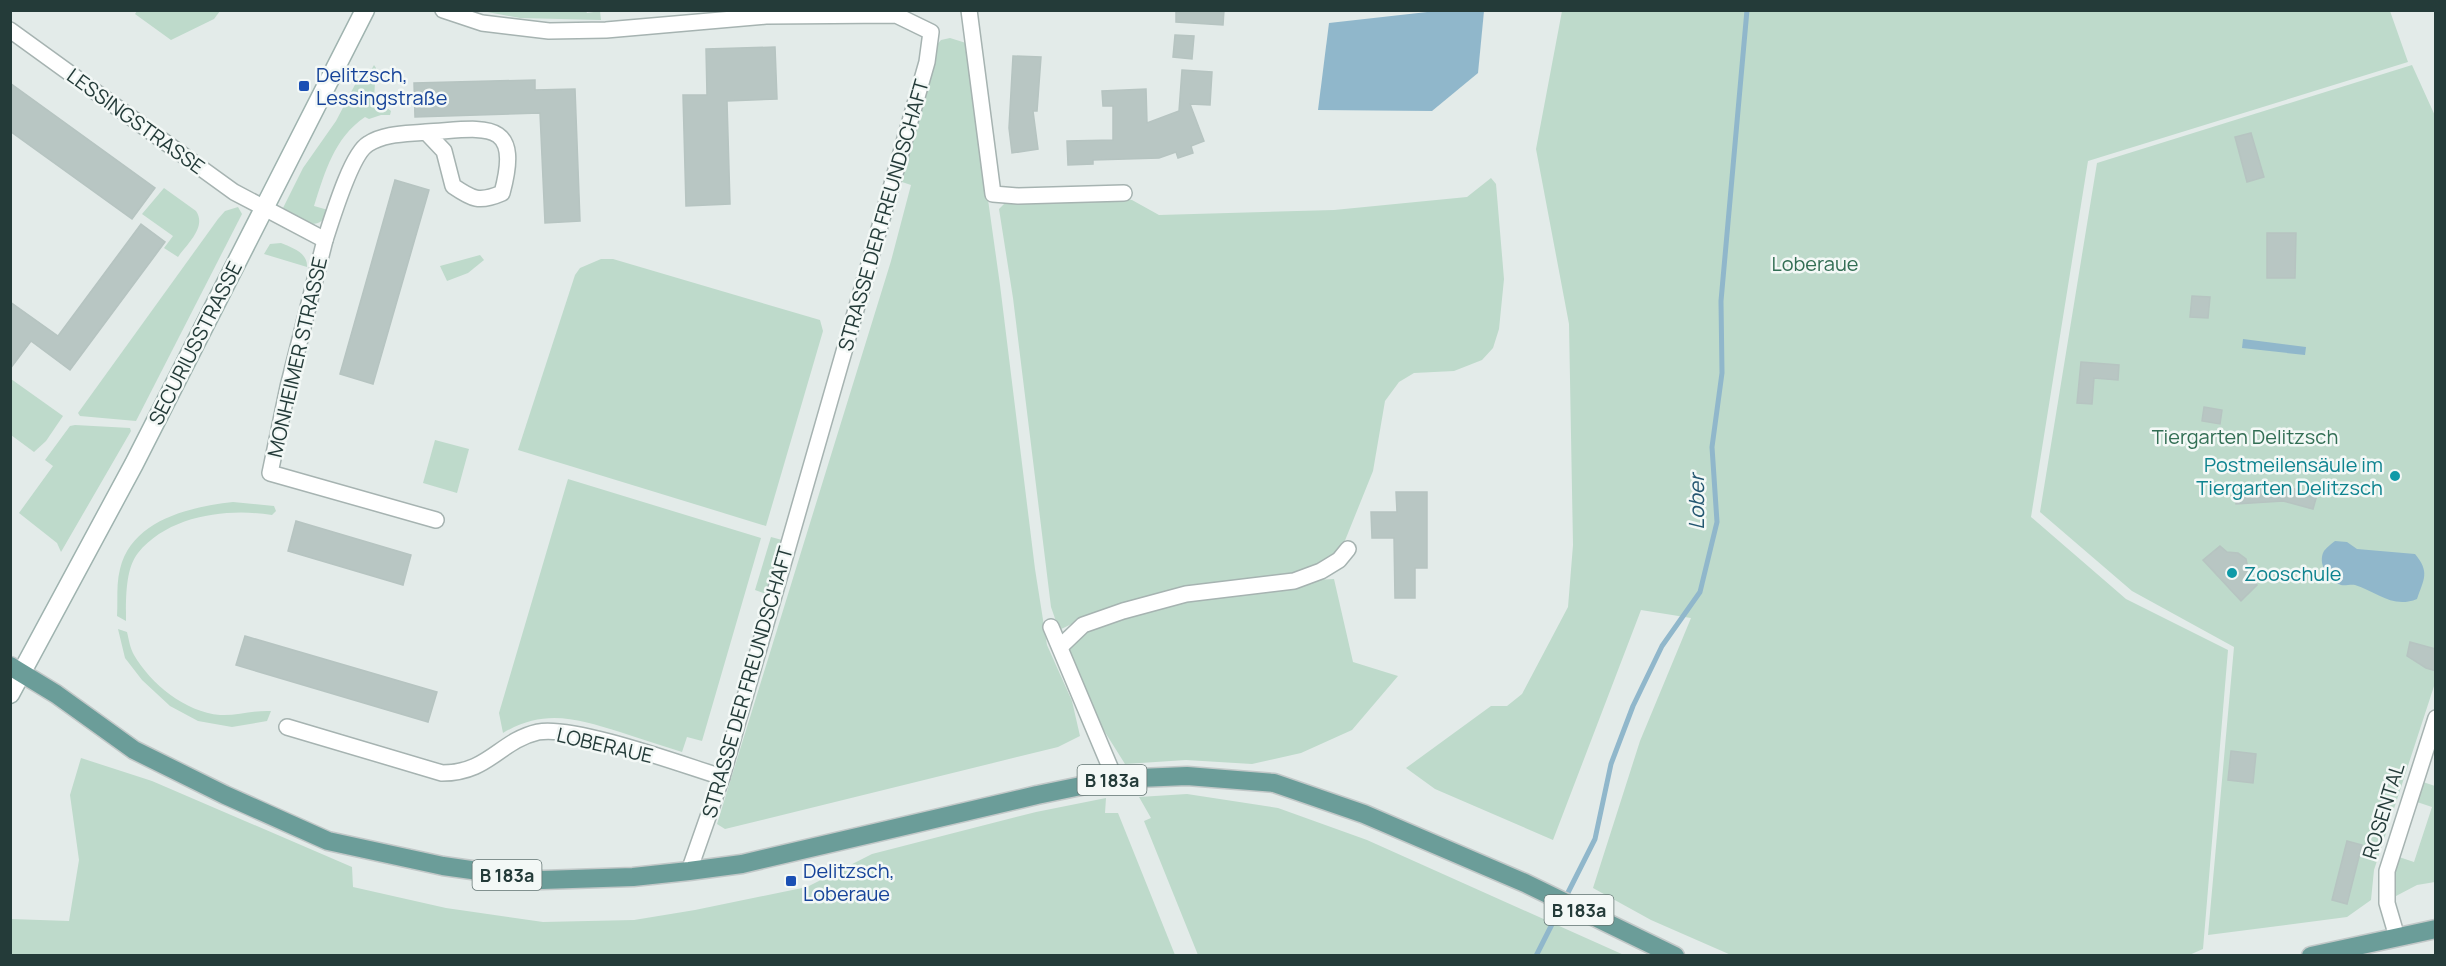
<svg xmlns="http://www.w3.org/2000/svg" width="2446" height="966" font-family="Manrope,sans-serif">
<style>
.green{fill:#bedacb}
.water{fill:#90b7cb}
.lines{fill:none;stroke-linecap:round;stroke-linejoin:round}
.stream{stroke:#90b7cb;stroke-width:5}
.building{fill:#b8c6c3;stroke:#b6c4c1;stroke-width:1.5}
.street-casing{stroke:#a6b3b1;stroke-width:18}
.secondary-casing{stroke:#9fb3af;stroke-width:21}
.primary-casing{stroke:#c2c8c8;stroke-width:21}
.street{stroke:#fff;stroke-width:15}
.secondary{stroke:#fff;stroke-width:18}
.primary{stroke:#6b9d99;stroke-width:18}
.transit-dot{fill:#1a4fb4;stroke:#f3f8f6;stroke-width:2}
.culture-dot{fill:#0f9aa8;stroke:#f3f8f6;stroke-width:2}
.labels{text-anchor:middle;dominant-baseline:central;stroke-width:5;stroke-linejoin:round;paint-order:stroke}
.shield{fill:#f3f8f6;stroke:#627472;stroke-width:1.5}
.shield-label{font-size:18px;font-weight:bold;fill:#243b39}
.transit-label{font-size:20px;fill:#164399;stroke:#f3f8f6;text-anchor:start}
.street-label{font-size:20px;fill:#243b39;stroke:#f3f8f6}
.park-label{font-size:20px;fill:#326e54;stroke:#f3f8f6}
.culture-label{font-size:20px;fill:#0d838f;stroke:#f3f8f6;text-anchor:end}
.water-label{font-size:21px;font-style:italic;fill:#245671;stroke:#f3f8f6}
</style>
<rect width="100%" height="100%" fill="#e3ebe9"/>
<g class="green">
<path d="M137 11V10L220 11 214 19 171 40 135 14Z"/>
<path d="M586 11 587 13 600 11 601 20 520 18 482 11Z"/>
<path d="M1562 11H2390L2408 62 2088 161 2031 517 2126 599 2228 650 2203 949 2187 956 1731 955 1651 920 1593 888 1640 741 1691 618 1641 610 1553 840 1435 789 1406 768 1491 706H1507L1522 694 1568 607 1573 545 1569 324 1536 149Z"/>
<path d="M950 38 966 43 1000 285 1035 569 1047 645 1072 701 1080 736 1058 747 725 829 717 824 891 261 911 185 899 181 935 47 941 40Z"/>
<path d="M374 65 376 68 374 98 391 111 390 115H381L369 119 365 117C334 138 325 172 314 206L328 210C323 234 293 223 283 208L303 168 336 121 359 77 365 81Z"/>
<path d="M2412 65 2436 118V680L2374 870 2371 900 2347 917 2208 935 2234 647 2132 591 2040 512 2097 163Z"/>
<path d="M1491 178 1496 184 1504 279 1499 329 1493 348 1482 360 1454 371 1414 373 1399 382 1385 401 1373 471 1342 548 1294 581 1334 579 1353 662 1398 676 1352 730 1301 753 1252 764 1186 760 1125 764 1081 694 1060 647 1083 625 1171 597 1093 614 1059 630 1051 607 1013 298 999 209 1005 203 1132 200 1159 215 1334 210 1467 197Z"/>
<path d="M164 188 196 211C207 227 187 244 178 257L164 248 173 236 142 214Z"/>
<path d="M238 207 242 214 136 421 80 416 78 413 218 219 225 211Z"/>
<path d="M281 243C293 248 308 253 307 267L264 254 270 244Z"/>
<path d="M480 255 484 260 468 273 447 281 440 266Z"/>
<path d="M601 259H613L820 320 823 331 766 526 518 450 575 275 580 268Z"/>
<path d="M11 379 63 416 46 441 34 452 11 435Z"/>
<path d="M75 425 130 428 131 431 61 552 57 543 19 513 53 466 45 460 70 426Z"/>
<path d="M435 440 469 449 457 493 423 483Z"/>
<path d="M568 479 761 538 702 741 687 737 682 752C661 745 640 739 620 732 577 719 545 708 503 733L499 713Z"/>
<path d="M233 502 274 506 276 511 272 515C228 508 169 515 138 553 125 569 126 600 126 621L117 616C118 601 116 584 120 569 132 520 189 507 233 502Z"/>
<path d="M771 537 782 540 766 594 755 590Z"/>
<path d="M118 629 127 632C129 640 130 648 134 655 151 684 185 712 220 715 237 716 254 710 271 711L267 721 232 727 198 721 170 706 142 680 125 658Z"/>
<path d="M81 758 152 781 352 867 353 887 446 908 543 922 634 920 695 910 807 887 872 854 1036 812 1106 798 1105 813H1118L1175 955H11V919L69 921 79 860 70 795Z"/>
<path d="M2423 782 2435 786V882L2417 885 2396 896 2393 876 2399 857 2414 862 2432 807 2417 802Z"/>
<path d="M1187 794 1278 808 1367 840 1624 955H1198L1144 821 1151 818 1139 797Z"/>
</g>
<g class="water">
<path d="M1445 10 1484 11 1478 73 1432 111 1318 110 1329 23Z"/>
<path d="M2243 339 2306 347 2305 355 2242 348Z"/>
<path d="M2335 541 2347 542 2357 549 2415 554C2430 572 2424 579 2417 599 2393 609 2377 592 2355 585 2351 584 2345 586 2341 585 2328 581 2317 563 2324 551 2327 547 2331 544 2335 541Z"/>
</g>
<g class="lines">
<path class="stream" d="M1536 956 1595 839 1611 764 1633 706 1662 646 1700 592 1717 522 1712 447 1722 373 1721 301 1747 10"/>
</g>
<g class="building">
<path d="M1176 10H1224L1223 25 1176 22Z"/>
<path d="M1175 35 1194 36 1192 59 1173 57Z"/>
<path d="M775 47 777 99 727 101 730 204 686 206 683 95H707L706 49Z"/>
<path d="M1013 56 1041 57 1037 111H1033L1038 149 1012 153 1009 128Z"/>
<path d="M1182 70 1212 72 1210 105 1190 104 1204 141 1191 146 1193 153 1178 158 1176 152 1159 158 1093 160V164L1068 165 1067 141 1113 140V106H1103L1102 91 1146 89 1147 123 1179 111Z"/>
<path d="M535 80V90L575 89 580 221 545 223 540 113 415 117 414 83Z"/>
<path d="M10 83 155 188 132 219 10 131Z"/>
<path d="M2251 133 2264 177 2247 182 2235 137Z"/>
<path d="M395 180 429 190 373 384 340 374Z"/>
<path d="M141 224 165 242 70 370 31 341 10 369V302L58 336Z"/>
<path d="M2267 233H2296L2295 278H2267Z"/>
<path d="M2192 296 2210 297 2208 318 2190 317Z"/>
<path d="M2081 362 2119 365 2118 380 2094 378 2092 404 2077 403Z"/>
<path d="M2204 407 2222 410 2220 424 2202 421Z"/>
<path d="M2284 486 2317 495 2313 509 2283 501 2236 504 2235 493Z"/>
<path d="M1396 492H1427V568H1415V598H1395L1394 538H1372L1371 512H1397Z"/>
<path d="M296 521 411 555 403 585 288 551Z"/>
<path d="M2220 546 2227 552 2238 553 2246 559 2250 578 2257 585 2241 601 2203 560Z"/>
<path d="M245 636 437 692 428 722 236 665Z"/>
<path d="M2410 642 2436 649V671L2426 668 2407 656Z"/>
<path d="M2231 751 2256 754 2253 783 2228 780Z"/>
<path d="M2347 841 2362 845 2347 904 2332 900Z"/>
</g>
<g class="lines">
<g class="street-casing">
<g id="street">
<path d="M443 10 482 23 549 31 606 30 766 16 896 15 931 32 927 62 722 777 689 871"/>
<path d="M969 10 993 194 1018 196 1124 193"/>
<path d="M10 30 234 192 325 240 288 387 270 473 436 520"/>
<path d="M325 240C332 219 351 154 368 144 385 133 407 134 426 132L444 151 453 186C472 199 479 203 502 193 523 116 483 129 426 132"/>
<path d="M1051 627 1115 779"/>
<path d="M1060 647 1083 625 1123 611 1186 594 1294 581 1321 571 1339 560 1348 549"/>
<path d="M287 727 442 773C489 773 499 741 538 732 574 725 683 765 722 777"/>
<path d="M2397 937 2387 903V871L2436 718"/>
</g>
</g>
<g class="secondary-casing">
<path id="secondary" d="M10 694 134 464 365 10"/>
</g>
<g class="primary-casing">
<g id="primary">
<path d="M10 666 56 694 134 750 225 795 328 841 443 866 542 880 633 877 689 871 742 864 1037 795 1115 779 1187 776 1274 783 1364 814 1525 883 1675 956"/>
<path d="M2311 956 2436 929"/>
</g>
</g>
<use href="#street" class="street"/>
<use href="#secondary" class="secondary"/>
<use href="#primary" class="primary"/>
</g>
<g class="transit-dot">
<rect x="298" y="80" width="12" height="12" rx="3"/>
<rect x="785" y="875" width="12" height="12" rx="3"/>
</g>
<g class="culture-dot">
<circle cx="2395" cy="476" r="6"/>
<circle cx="2232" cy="573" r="6"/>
</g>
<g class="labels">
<g class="shield">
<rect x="1077.5" y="765" width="69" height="30" rx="4.5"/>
<rect x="472.5" y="860" width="69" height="30" rx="4.5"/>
<rect x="1544.5" y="895" width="69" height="30" rx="4.5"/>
</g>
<g class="shield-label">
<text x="1112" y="780">B 183a</text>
<text x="507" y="875">B 183a</text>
<text x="1579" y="910">B 183a</text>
</g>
<g class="transit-label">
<text x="316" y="74">Delitzsch,<tspan x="316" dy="23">Lessingstraße</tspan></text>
<text x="803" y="870">Delitzsch,<tspan x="803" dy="23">Loberaue</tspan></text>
</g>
<g class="street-label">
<text transform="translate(136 121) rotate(36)">LESSINGSTRASSE</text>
<text transform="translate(883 215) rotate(-74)">STRASSE DER FREUNDSCHAFT</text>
<text transform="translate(195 343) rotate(-63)">SECURIUSSTRASSE</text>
<text transform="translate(297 357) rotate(-77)">MONHEIMER STRASSE</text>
<text transform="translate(747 682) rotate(-74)">STRASSE DER FREUNDSCHAFT</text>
<text transform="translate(605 745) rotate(13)">LOBERAUE</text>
<text transform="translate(2383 811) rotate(-73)">ROSENTAL</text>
</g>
<g class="park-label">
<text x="1815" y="263">Loberaue</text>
<text x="2245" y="436">Tiergarten Delitzsch</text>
</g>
<g class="culture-label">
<text x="2383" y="464">Postmeilensäule im<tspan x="2383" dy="23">Tiergarten Delitzsch</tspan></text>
<text x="2244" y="573" text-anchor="start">Zooschule</text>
</g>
<g class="water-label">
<text transform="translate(1696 502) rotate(-90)">Lober</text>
</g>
</g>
<rect width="2446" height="966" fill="none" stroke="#243b39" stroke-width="24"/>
</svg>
